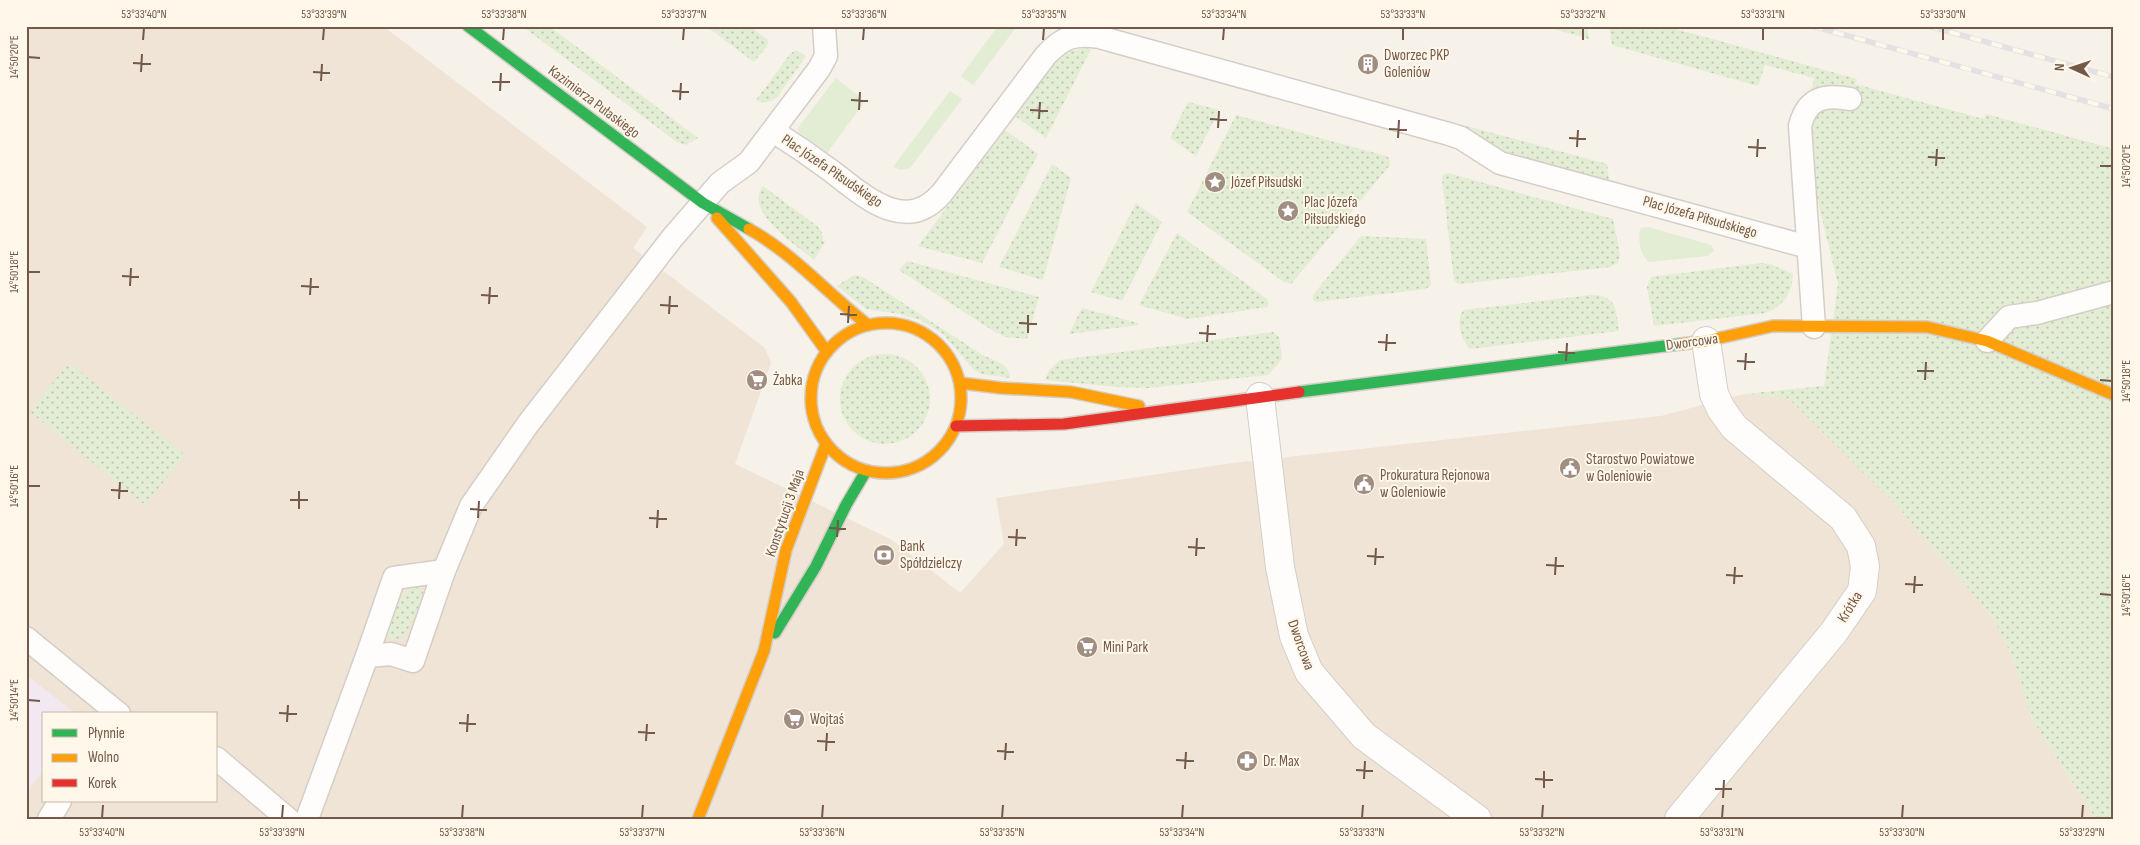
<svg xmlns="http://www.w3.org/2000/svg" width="2140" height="845" font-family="'Sofia Sans Condensed',sans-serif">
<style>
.residential{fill:#efe4d6}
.education{fill:#f2e8f1}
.grass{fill:url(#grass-dots)}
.garden{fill:#e2edd4}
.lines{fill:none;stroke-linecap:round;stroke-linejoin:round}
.lane-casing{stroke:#d5cec7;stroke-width:25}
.street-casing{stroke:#d5cec7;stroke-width:30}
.fast-casing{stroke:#d4cdc6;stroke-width:14}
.slow-casing{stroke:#d4cdc6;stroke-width:14}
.jam-casing{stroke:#d4cdc6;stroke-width:14}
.lane{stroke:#fefdfc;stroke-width:22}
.street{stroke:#fefdfc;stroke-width:28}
.fast{stroke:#30b455;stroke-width:11}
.slow{stroke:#ff9f0a;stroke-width:11}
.jam{stroke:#e5322d;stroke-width:11}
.rail-casing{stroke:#e4e1e4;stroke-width:5.5}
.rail{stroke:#fff7e9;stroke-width:4;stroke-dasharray:11;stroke-linecap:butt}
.ticks{fill:none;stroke:#73594a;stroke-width:2}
.labels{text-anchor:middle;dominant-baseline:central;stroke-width:4;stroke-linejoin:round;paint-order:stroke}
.poi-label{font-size:15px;fill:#73594a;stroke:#fff7e9;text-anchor:start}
.street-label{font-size:15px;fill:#73594a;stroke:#fff7e9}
.neatline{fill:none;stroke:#73594a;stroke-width:2}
.ticks-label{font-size:12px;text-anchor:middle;fill:#73594a}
</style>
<defs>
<pattern id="grass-dots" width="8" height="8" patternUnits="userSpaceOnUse" patternTransform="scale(1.25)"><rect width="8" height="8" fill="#e2edd4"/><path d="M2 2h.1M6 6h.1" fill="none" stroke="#bcc3ae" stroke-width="1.8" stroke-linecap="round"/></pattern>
</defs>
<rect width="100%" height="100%" fill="#f6f1e9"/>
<path class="residential" d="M26 26H383L647 227 633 248 765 348 771 363 735 464 892 540 960 593 1004 544 996 498 1233 463 1661 416 1744 394 1788 398 1898 507 1992 616 2013 658 2032 719 2096 819H26V792L44 770V801H216V714H76L26 675Z"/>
<path class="education" d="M26 675 76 714H44V770L26 792Z"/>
<g class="grass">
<path d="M522 26H549L698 138 686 145 677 142Z"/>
<path d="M706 26H750L768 40 767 46 754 62Z"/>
<path d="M1543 26H1587L1589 39Z"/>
<path d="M1609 26H1665L1857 79 1855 84 1984 119 1986 114 2114 149V819H2096L2032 719 2013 658 1992 616 1898 507 1788 398 1744 394 1824 386 1838 284 1803 141 1814 78 1765 65 1758 86 1612 45Z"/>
<path d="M1086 48 1091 49 1046 138 1015 116 1059 58 1066 52Z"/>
<path d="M796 50 806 56 778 96C771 103 764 104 756 100L790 54Z"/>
<path d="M1188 102 1219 110 1196 156 1170 138Z"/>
<path d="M1236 115 1386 156 1389 158 1390 165 1291 284 1284 282 1187 212Z"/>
<path d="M1452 122 1607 164 1609 180 1506 152Z"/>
<path d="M1005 130 1038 154 982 263 918 246Z"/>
<path d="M1052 164 1071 178 1043 280 999 267Z"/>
<path d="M1448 173 1613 219 1620 255 1618 263 1610 267 1458 284 1454 280 1442 179 1443 175Z"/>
<path d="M763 186 817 226 822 232 823 242 827 239 814 260C797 245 743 212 763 186Z"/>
<path d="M1136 203 1162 222 1122 301 1091 292Z"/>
<path d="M1177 233 1267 299 1269 304 1267 307 1188 319 1139 305Z"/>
<path d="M1361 236 1426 239 1431 285 1426 289 1316 302 1313 300V295Z"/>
<path d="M907 261 1039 297 1027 339 1005 337 995 332 899 270Z"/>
<path d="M1761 263 1772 265 1793 274C1792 294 1784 305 1766 313L1654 326 1647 287 1651 277Z"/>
<path d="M854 275 863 277 981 354C993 361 1009 362 1010 378L981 374 973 369 942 333 920 320 900 314 866 309 837 286Z"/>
<path d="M1591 295C1617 295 1616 310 1619 331L1470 349C1462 341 1454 319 1464 310Z"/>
<path d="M1082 308 1138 323V325L1069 334Z"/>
<path d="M1273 332 1279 337 1282 359 1268 375 1149 388 1117 387 1045 380 1049 371 1060 360Z"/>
<circle cx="885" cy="399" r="45"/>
<path d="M72 365 185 455 145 505 30 412 65 367Z"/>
<path d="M415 586 423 592C422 604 400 660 385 632 391 618 399 591 415 586Z"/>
</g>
<g class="garden">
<path d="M998 26H1017L973 85 961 76Z"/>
<path d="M836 78 863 100V104L827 153 800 133 797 129Z"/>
<path d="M950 91 962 99 910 168 901 170 893 167Z"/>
<path d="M1648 227 1711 245 1714 251 1707 256 1649 262C1640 255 1637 238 1641 228Z"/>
</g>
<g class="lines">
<g class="lane-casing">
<g id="lane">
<path d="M773 131C792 143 811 156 830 170 863 195 905 236 942 193L1046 55C1063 37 1075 33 1099 37L1449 134 1461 138 1500 163 1808 247"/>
<path d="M1814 327 1800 126C1807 98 1824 94 1850 99"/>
<path d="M1987 341 2009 317 2037 313 2114 292"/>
<path d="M26 638 119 714"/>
<path d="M367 656 394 578 444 571"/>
<path d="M216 758 288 819"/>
<path d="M49 819 60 801"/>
<path d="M307 819 367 656 391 654 413 661 444 571 471 506 528 424 673 237 720 183 749 162 819 69 826 56 824 26"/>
</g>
</g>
<g class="street-casing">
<g id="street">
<path d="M1260 397 1280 567 1294 636 1309 672 1364 736 1477 819"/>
<path d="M1679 819 1834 632 1862 591 1865 566 1861 546 1843 518 1734 427 1721 409 1714 394 1706 341"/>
</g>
</g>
<g class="fast-casing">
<g id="fast">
<path d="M468 26 703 203 749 229"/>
<path d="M1299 392 1681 344"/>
<path d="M775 633 816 566 846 505 866 471"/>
</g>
</g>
<g class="slow-casing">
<g id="slow">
<path d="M717 218 791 302 827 352"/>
<path d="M749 229C794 254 828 294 868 325"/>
<circle cx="886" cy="398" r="75"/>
<path d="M1681 344 1706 341 1773 326 1927 327 1987 341 2114 395"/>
<path d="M960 383 1001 388 1071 392 1139 406"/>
<path d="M698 819 764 651 786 550 826 444"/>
</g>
</g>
<g class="jam-casing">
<path id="jam" d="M956 426 1064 424 1299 392"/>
</g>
<use href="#lane" class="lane"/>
<use href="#street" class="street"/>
<use href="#fast" class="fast"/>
<use href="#slow" class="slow"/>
<use href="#jam" class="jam"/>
<g class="rail-casing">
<g id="rail">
<path d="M1812 26 2114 109"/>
<path d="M1928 26 2114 77"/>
</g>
</g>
<use href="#rail" class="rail"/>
</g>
<path class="ticks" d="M143 40 144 28M323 40 324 28M503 40 504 28M683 40 684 28M863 40 864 28M1043 40 1044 28M1223 40 1224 28M1403 40V28M1583 40V28M1763 40V28M1943 40V28M28 57 40 58M133 63 151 64M141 72 142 54M313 72 330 73M321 81 322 64M492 82H510M500 91 501 73M672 91 689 92M680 100 681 83M851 100 868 101M859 110 860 92M1030 110 1048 111M1039 119 1040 102M1210 119 1227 120M1218 128 1219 111M1389 129 1407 130M1398 138 1399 120M1569 138 1586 139M1577 147 1578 130M1748 147 1766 148M1757 157 1758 139M1928 157 1945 158M1936 166 1937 149M2100 166H2112M28 272H40M122 276 139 277M130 286 131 268M301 286 319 287M310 295 311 278M481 295 498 296M489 304 490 287M660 305 678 306M669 314 670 296M840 314 857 315M848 323 849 306M1019 323 1037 324M1028 333V315M1199 333 1216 334M1207 342 1208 325M1378 342 1396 343M1386 351 1387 334M1558 352 1575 353M1566 361 1567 343M1737 361 1755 362M1745 370 1746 353M1917 371H1934M1925 380 1926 362M2100 380 2112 381M28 486H40M111 490 128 491M119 499 120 482M290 500H308M299 509V491M470 509 487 510M478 518 479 501M649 518 667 519M657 528 658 510M829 528 846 529M837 537 838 520M1008 537 1026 538M1016 546 1017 529M1188 547 1205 548M1196 556 1197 538M1367 556 1384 557M1375 565 1376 548M1546 565 1564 566M1555 575 1556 557M1726 575 1743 576M1734 584 1735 567M1905 584 1923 585M1914 593 1915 576M2100 594 2112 595M28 700 40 701M279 713 297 714M287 722 288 705M459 723 476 724M467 732 468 714M638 732 655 733M646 741 647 724M817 741 835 742M826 751 827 733M997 751 1014 752M1005 760 1006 743M1176 760 1194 761M1185 769 1186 752M1356 770 1373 771M1364 779 1365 761M1535 779 1553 780M1544 788V771M1715 789H1732M1723 798 1724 780M102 818 103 805M282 818 283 805M462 818 463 805M642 818 643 805M822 818 823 805M1002 818 1003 805M1182 818 1183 805M1362 818 1363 805M1542 818 1543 805M1722 818 1723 805M1902 818 1903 805M2082 818 2083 805"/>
<defs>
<g id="building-disc" transform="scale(1.125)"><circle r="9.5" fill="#a18e82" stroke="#fff7e9"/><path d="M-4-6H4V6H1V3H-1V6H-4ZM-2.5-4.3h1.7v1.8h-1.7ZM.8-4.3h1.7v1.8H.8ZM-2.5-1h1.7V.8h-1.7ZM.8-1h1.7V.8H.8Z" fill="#fff"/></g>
<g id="sight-disc" transform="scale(1.125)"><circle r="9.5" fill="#a18e82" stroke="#fff7e9"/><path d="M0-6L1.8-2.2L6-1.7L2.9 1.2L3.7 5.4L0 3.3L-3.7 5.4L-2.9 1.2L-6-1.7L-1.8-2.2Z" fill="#fff"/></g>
<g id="supermarket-disc" transform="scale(1.125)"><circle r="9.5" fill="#a18e82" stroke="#fff7e9"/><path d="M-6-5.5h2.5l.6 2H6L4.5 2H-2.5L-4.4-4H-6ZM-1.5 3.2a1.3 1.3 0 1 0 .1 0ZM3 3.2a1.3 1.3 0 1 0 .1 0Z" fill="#fff"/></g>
<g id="civic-disc" transform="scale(1.125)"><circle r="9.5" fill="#a18e82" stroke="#fff7e9"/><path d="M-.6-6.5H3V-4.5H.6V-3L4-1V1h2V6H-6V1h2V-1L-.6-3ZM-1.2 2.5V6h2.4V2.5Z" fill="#fff"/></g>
<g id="bank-disc" transform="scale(1.125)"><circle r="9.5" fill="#a18e82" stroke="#fff7e9"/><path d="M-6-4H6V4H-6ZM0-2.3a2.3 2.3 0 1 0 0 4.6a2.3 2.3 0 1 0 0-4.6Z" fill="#fff"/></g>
<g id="pharmacy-disc" transform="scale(1.125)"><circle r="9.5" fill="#a18e82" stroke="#fff7e9"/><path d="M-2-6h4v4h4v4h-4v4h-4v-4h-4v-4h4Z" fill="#fff"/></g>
</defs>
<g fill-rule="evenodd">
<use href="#building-disc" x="1368" y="64"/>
<use href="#sight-disc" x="1215" y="182"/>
<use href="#sight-disc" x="1288" y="211"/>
<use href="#supermarket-disc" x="757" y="380"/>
<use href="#civic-disc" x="1570" y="468"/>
<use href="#civic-disc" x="1364" y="484"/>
<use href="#bank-disc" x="884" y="555"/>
<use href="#supermarket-disc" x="1087" y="647"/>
<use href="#supermarket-disc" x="794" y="719"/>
<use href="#pharmacy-disc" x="1247" y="761"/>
</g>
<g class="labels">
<g class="poi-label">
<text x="1384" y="55">Dworzec PKP<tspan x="1384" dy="17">Goleniów</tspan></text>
<text x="1231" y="182">Józef Piłsudski</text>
<text x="1304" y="202">Plac Józefa<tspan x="1304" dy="17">Piłsudskiego</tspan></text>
<text x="773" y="380">Żabka</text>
<text x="1586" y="459">Starostwo Powiatowe<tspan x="1586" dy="17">w Goleniowie</tspan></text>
<text x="1380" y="475">Prokuratura Rejonowa<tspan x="1380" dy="17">w Goleniowie</tspan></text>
<text x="900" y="546">Bank<tspan x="900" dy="17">Spółdzielczy</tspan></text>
<text x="1103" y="647">Mini Park</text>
<text x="810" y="719">Wojtaś</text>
<text x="1263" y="761">Dr. Max</text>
</g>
<g class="street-label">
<text transform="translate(594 102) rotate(37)">Kazimierza Pułaskiego</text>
<text transform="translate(832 171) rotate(34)">Plac Józefa Piłsudskiego</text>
<text transform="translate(1700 217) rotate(16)">Plac Józefa Piłsudskiego</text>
<text transform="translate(1692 342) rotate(-8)">Dworcowa</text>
<text transform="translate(785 513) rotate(-71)">Konstytucji 3 Maja</text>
<text transform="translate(1850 607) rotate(-58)">Krótka</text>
<text transform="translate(1301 645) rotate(70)">Dworcowa</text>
</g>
</g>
<rect width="2140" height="845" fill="none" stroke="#fff7e9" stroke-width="55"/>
<rect x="42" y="712" width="175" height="90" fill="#fff7e9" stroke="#c7b8a9"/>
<rect x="52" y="729" width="25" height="8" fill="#30b455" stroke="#c7b8a9"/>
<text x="88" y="738" font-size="15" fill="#73594a">Płynnie</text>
<rect x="52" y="754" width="25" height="8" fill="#ff9f0a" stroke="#c7b8a9"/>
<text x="88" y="762" font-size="15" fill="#73594a">Wolno</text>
<rect x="52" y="779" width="25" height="8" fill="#e5322d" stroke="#c7b8a9"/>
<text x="88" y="788" font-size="15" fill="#73594a">Korek</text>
<g transform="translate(2072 68) rotate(273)" stroke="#fff7e9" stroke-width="4" paint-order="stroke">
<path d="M0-4L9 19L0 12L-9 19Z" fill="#73594a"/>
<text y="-8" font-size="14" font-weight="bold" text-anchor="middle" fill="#73594a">N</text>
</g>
<rect x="28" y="28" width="2084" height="790" class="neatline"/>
<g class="ticks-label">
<text x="144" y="18">53°33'40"N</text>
<text x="324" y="18">53°33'39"N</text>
<text x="504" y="18">53°33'38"N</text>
<text x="684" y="18">53°33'37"N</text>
<text x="864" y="18">53°33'36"N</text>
<text x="1044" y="18">53°33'35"N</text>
<text x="1224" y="18">53°33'34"N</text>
<text x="1403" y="18">53°33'33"N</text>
<text x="1583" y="18">53°33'32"N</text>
<text x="1763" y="18">53°33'31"N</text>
<text x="1943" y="18">53°33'30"N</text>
<text transform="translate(14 57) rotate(-90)" y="4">14°50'20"E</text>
<text transform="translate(2126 166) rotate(-90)" y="4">14°50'20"E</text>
<text transform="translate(14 272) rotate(-90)" y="4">14°50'18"E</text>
<text transform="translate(2126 381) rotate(-90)" y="4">14°50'18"E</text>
<text transform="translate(14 486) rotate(-90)" y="4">14°50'16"E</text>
<text transform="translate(2126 595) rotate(-90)" y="4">14°50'16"E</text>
<text transform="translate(14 700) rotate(-90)" y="4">14°50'14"E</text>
<text x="102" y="836">53°33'40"N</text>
<text x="282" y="836">53°33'39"N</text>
<text x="462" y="836">53°33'38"N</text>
<text x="642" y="836">53°33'37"N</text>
<text x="822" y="836">53°33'36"N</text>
<text x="1002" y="836">53°33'35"N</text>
<text x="1182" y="836">53°33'34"N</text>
<text x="1362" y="836">53°33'33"N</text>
<text x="1542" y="836">53°33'32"N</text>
<text x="1722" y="836">53°33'31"N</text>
<text x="1902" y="836">53°33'30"N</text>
<text x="2082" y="836">53°33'29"N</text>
</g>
</svg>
